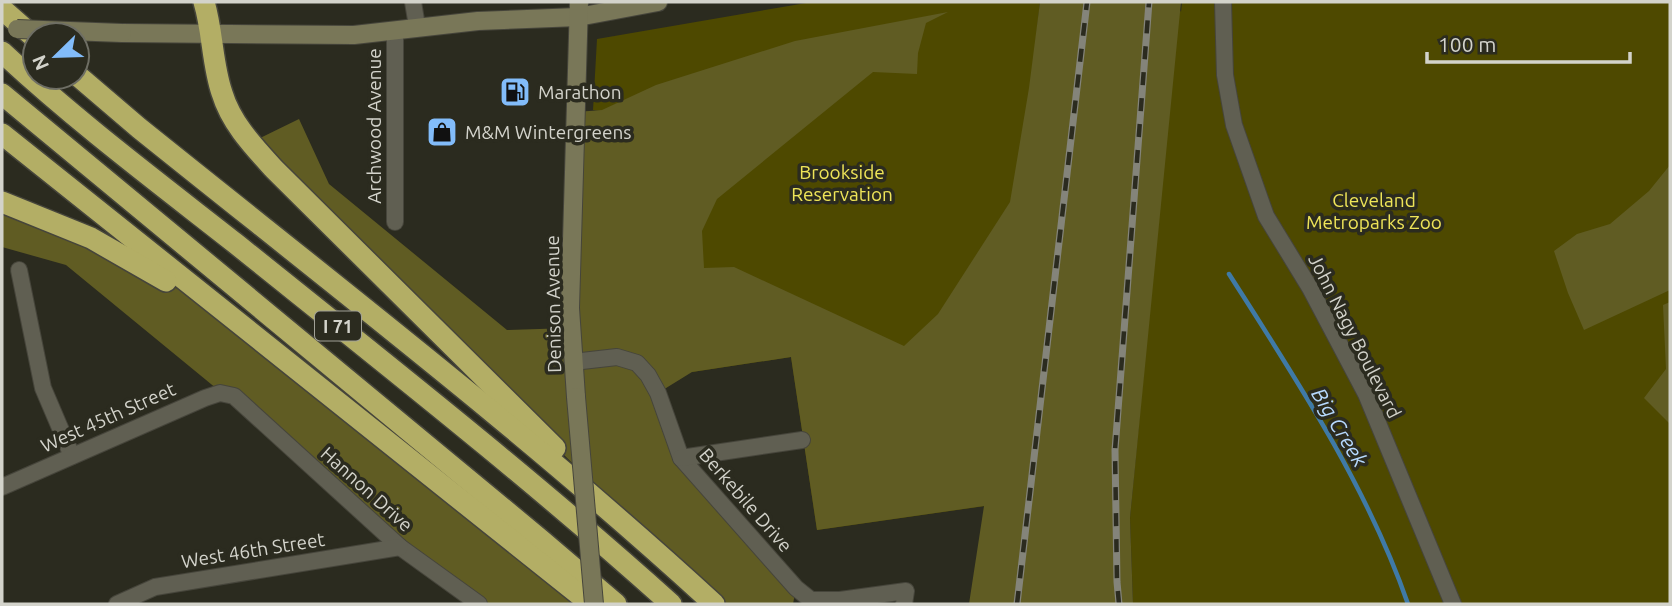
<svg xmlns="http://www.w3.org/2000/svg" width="1672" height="606" font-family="Ubuntu,sans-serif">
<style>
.green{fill:#4e4900}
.forest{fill:#605c23}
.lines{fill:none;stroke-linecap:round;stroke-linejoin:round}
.stream{stroke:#3f7aa6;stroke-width:4.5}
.street-casing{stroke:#46453b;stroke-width:18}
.secondary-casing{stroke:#46453b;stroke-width:20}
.highway-casing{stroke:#46453b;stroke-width:24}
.street{stroke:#605f52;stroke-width:16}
.secondary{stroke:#797758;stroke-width:18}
.highway{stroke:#b3ae65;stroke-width:21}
.rail-casing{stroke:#84847a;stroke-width:7}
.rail{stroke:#2b2b1f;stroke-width:4.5;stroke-dasharray:13;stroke-linecap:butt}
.secondary-bridge-casing{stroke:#46453b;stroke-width:20;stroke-linecap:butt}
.secondary-bridge{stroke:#797758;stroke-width:18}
.labels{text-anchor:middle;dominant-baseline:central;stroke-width:7;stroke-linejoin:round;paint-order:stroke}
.shield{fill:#2b2b1f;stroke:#a1a197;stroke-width:2}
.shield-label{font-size:18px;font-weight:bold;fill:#d3d3cb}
.poi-label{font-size:19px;fill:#d3d3cb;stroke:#2b2b1f;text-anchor:start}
.street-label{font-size:19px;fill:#d3d3cb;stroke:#2b2b1f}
.park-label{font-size:19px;fill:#eee458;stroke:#2b2b1f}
.water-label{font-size:21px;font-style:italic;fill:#b6d9fe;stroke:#2b2b1f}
</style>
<rect width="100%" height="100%" fill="#2b2b1f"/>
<g class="green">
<path d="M812 2H1040L985 506 817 530 791 357 692 372 602 111 593 110 597 39Z"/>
<path d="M1182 2H1670V604H1133L1130 518 1178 6 1181 12Z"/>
</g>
<g class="forest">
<path d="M1040 2H1181L1130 518 1133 604H969L984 506 817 530 791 357 692 372 658 393 681 458 796 588 793 604H714L250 143 299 119 329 184 507 330 570 328 576 112 602 110 656 85 795 41 948 12 926 23 918 53 917 74 873 72 717 199 702 231 704 268 734 267 904 346 938 314 1010 202 1029 88Z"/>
<path d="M1670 165V290L1584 330 1568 293 1554 251 1577 234 1610 224 1649 191Z"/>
<path d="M2 202 137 263 189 296 591 604H479L66 265 2 247Z"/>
<path d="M1670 302V424L1644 398 1666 369 1663 305Z"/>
</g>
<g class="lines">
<path class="stream" d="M1229 274C1296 379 1367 486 1408 604"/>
<g class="street-casing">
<g id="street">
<path d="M413 2 417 26"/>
<path d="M1223 2 1225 75 1234 125 1266 216 1310 288 1366 394 1453 604"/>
<path d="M395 222V30"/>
<path d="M19 270 43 388 72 456"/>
<path d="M573 362 617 357 637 363 648 375 658 393 681 458 796 588 811 600H840L906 591 904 604"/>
<path d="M681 458 802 440"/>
<path d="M2 487 205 398 220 393 234 396 400 547 479 604"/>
<path d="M117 604 155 587 400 547"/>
</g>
</g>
<g class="secondary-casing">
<g id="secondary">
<path d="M122 33 354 35 478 21 578 17 658 2"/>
<path d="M576 397 570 308 579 2"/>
</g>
</g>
<g class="highway-casing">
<g id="highway">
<path d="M204 2C213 32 212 64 222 93 231 123 253 146 274 169L555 448"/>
<path d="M2 9 35 38"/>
<path d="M2 52C75 120 156 181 235 243 382 361 531 478 671 604"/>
<path d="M77 75 139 128C333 284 531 436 714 604"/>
<path d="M2 94 541 540 616 604"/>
<path d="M2 134 591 604"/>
<path d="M2 202 91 238 166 281"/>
</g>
</g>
<use href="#street" class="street"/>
<use href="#secondary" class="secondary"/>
<use href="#highway" class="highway"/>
<g class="rail-casing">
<g id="rail">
<path d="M1017 604 1087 2"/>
<path d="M1119 604 1117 582 1115 450 1149 2"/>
</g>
</g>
<use href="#rail" class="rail"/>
<g class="secondary-bridge-casing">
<g id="secondary-bridge">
<path d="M17 29 122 33"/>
<path d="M576 397 594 604"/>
</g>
</g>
<use href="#secondary-bridge" class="secondary-bridge"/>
</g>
<defs>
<g id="fuel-square" transform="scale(1.575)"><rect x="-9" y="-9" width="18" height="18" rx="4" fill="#82bcfa" stroke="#2b2b1f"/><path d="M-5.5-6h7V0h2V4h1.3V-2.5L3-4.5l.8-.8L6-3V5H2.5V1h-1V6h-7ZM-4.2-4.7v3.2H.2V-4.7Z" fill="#111"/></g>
<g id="shop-square" transform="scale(1.575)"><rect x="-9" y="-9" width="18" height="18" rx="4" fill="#82bcfa" stroke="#2b2b1f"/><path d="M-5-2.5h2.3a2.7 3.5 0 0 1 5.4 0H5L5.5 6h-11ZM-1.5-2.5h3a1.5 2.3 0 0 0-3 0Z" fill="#111"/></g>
</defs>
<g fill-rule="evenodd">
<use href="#fuel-square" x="515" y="92"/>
<use href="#shop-square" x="442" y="132"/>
</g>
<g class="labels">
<rect class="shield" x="315" y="311.5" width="46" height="29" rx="5"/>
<g class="shield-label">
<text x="338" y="326">I 71</text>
</g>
<g class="poi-label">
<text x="538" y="92">Marathon</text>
<text x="465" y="132">M&amp;M Wintergreens</text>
</g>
<g class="street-label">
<text transform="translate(374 126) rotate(-90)">Archwood Avenue</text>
<text transform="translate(553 304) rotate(-91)">Denison Avenue</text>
<text transform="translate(1355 336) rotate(63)">John Nagy Boulevard</text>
<text transform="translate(108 417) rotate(-24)">West 45th Street</text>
<text transform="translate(367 489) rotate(42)">Hannon Drive</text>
<text transform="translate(746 500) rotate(49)">Berkebile Drive</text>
<text transform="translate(253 550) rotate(-9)">West 46th Street</text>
</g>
<g class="park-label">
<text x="842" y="172">Brookside<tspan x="842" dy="22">Reservation</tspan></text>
<text x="1374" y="200">Cleveland<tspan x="1374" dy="22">Metroparks Zoo</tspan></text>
</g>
<g class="water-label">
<text transform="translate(1340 427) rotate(59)">Big Creek</text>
</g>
</g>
<rect width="1672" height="606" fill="none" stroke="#d3d3cb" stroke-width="7"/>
<g transform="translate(56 56) rotate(247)"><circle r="33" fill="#2b2b1f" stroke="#6e6e64" stroke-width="2"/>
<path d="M0-5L12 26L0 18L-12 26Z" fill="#82bcfa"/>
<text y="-10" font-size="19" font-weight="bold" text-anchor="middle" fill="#d3d3cb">N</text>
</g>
<path d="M1427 52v10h203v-10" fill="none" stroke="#d3d3cb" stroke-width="3.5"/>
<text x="1438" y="52" font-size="21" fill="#d3d3cb" stroke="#2b2b1f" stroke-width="5" paint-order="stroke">100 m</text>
</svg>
